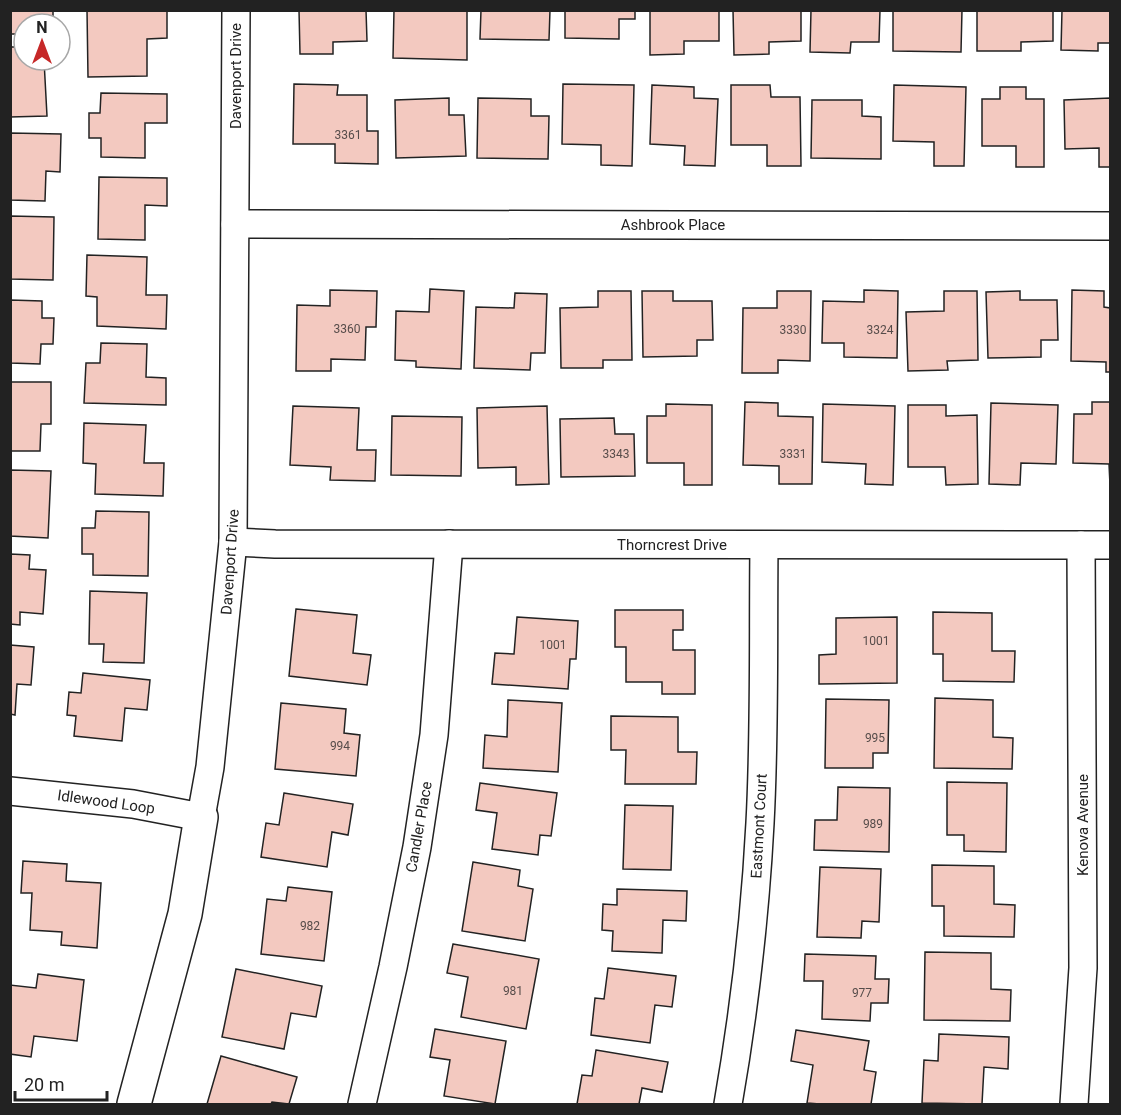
<svg xmlns="http://www.w3.org/2000/svg" width="1121" height="1115" font-family="Roboto,sans-serif">
<style>
.building{fill:#f3c9c0;stroke:#222;stroke-width:1.5}
.lines{fill:none;stroke-linecap:round;stroke-linejoin:round}
.street-casing{stroke:#222;stroke-width:30}
.secondary-casing{stroke:#222;stroke-width:36}
.street{stroke:#fff;stroke-width:27}
.secondary{stroke:#fff;stroke-width:33}
.labels{text-anchor:middle;dominant-baseline:central;stroke-width:4.5;stroke-linejoin:round;paint-order:stroke}
.number-label{font-size:12px;fill:#564c4a}
.street-label{font-size:15px;fill:#222;stroke:#fff}
</style>
<rect width="100%" height="100%" fill="#fff"/>
<g class="building">
<path d="M10 10H53V24H24V34H10Z"/>
<path d="M87 10H167V38L147 39V76L88 77Z"/>
<path d="M299 10H366L367 41 333 42V54H300Z"/>
<path d="M394 10H467V60L393 58Z"/>
<path d="M481 10H550L549 40 480 39Z"/>
<path d="M565 10H635V19H619V39L565 38Z"/>
<path d="M650 10H719V41H684V54L650 55Z"/>
<path d="M733 10H801V41L769 42V54L734 55Z"/>
<path d="M811 10H880L879 42H851L850 53 810 52Z"/>
<path d="M893 10H962L961 52 893 51Z"/>
<path d="M977 10H1053V41L1021 42V51H977Z"/>
<path d="M1062 10H1110V43H1098V51L1061 50Z"/>
<path d="M10 47H24V60H44L47 116 10 117Z"/>
<path d="M294 84 338 85 337 95H367V131H378V164L335 163V144H293Z"/>
<path d="M563 84 634 85 632 166 601 165V145L562 144Z"/>
<path d="M652 85 694 87V98L718 99 715 166 684 165 685 146 650 144Z"/>
<path d="M731 85H770L771 97H800L801 166H767V145H731Z"/>
<path d="M894 85 966 87 964 166H934V142L893 141Z"/>
<path d="M1000 87H1026V99H1044V167H1016V146H982V99H1000Z"/>
<path d="M101 93 167 94V123H145V158L101 157V138H89V113H100Z"/>
<path d="M449 98V115H464L466 156 396 158 395 100Z"/>
<path d="M478 98 531 99V116H549L548 159 477 158Z"/>
<path d="M1110 98V167H1099V148L1065 149 1064 100Z"/>
<path d="M812 100H862V116L881 117V159L811 158Z"/>
<path d="M10 133 61 134 60 172 46 171 45 201 10 200Z"/>
<path d="M99 177 167 178V206L145 205V240L98 239Z"/>
<path d="M10 216 54 217 53 280 10 279Z"/>
<path d="M87 255 147 257 146 295H167L166 329 97 326V297L86 296Z"/>
<path d="M430 289 464 291 461 369 416 367V361L395 360 396 311 429 312Z"/>
<path d="M330 290 377 291 376 327H366L365 360 331 359V371H296L297 305 330 306Z"/>
<path d="M864 290 898 291 897 358 844 357V343H822L823 301 864 302Z"/>
<path d="M1072 290 1104 291V307L1110 308V372H1106V362L1071 361Z"/>
<path d="M598 291H631L632 360H603V368H561L560 308 598 307Z"/>
<path d="M642 291H673V301H712L713 340H697V356L643 357Z"/>
<path d="M777 291H811L810 361 778 360V373H742L743 308H777Z"/>
<path d="M944 291H977L978 360 947 361 948 370 908 371 906 312 944 311Z"/>
<path d="M1020 291V300H1057L1058 340H1041V357L988 358 986 292Z"/>
<path d="M515 293 547 294 545 353H531L530 370 474 368 476 307 514 308Z"/>
<path d="M10 300 42 301V318H54L53 344H41L40 364 10 363Z"/>
<path d="M101 343 147 344 146 377 166 378V405L84 403 86 363H100Z"/>
<path d="M10 382H51V424H41L40 451H10Z"/>
<path d="M745 402 778 403V416L813 417 812 484H779V466L743 465Z"/>
<path d="M1092 402H1110V485L1109 464 1073 463 1074 414H1092Z"/>
<path d="M991 403 1058 405 1056 464 1021 463 1020 485 989 484Z"/>
<path d="M666 404 712 405V485H684V463H647V416H666Z"/>
<path d="M823 404 895 406 893 485 865 484 866 464 822 462Z"/>
<path d="M908 405H946V416L977 415 978 484 946 485 945 467H908Z"/>
<path d="M293 406 359 408 357 450H376L375 481 330 480 331 467 290 465Z"/>
<path d="M547 406 549 484 516 485V467L478 468 477 408Z"/>
<path d="M392 416 462 417 461 476 391 475Z"/>
<path d="M614 418 615 434H634L635 476 561 477 560 419Z"/>
<path d="M84 423 146 425 144 463H164L163 496 95 494 96 464 83 463Z"/>
<path d="M10 470 51 471 48 538 10 536Z"/>
<path d="M96 511 149 512 148 576 93 575V554H82V528H95Z"/>
<path d="M10 554 30 555 29 569 46 570 43 614 20 612V625L10 624Z"/>
<path d="M90 591 147 593 144 663 103 662 104 644H89Z"/>
<path d="M296 609 357 615 353 653 371 655 367 685 289 676Z"/>
<path d="M615 610H683V630H673V650H695V694H662V682H626V647H615Z"/>
<path d="M933 612 992 613V651H1015L1014 682 943 681V654H933Z"/>
<path d="M517 617 578 621 576 659H570L568 689 492 684 495 653 514 654Z"/>
<path d="M897 617V683L819 684V655L836 654V618Z"/>
<path d="M10 645 34 647 31 685 17 684 15 715 10 714Z"/>
<path d="M83 673 150 680 147 710 125 708 122 741 74 736 76 716 67 715 69 692 81 693Z"/>
<path d="M935 698 993 700V737L1013 738 1012 769 934 768Z"/>
<path d="M826 699 889 700 888 753H873V768H825Z"/>
<path d="M508 700 562 703 558 772 483 768 485 735 507 737Z"/>
<path d="M281 703 346 709 344 733 360 735 356 776 275 769Z"/>
<path d="M611 716 678 717V752H697L696 784H625L626 750H611Z"/>
<path d="M947 782 1007 783 1006 852 964 851V835H947Z"/>
<path d="M480 783 557 793 551 836 540 835 538 855 492 849 497 813 476 810Z"/>
<path d="M838 787 890 788 889 852 814 850 815 820H837Z"/>
<path d="M284 793 353 804 348 835 332 832 327 867 261 857 266 823 279 825Z"/>
<path d="M625 805 673 806 671 870 623 869Z"/>
<path d="M23 861 67 864 66 881 101 883 97 948 61 945 62 932 30 930 32 893H21Z"/>
<path d="M473 862 520 870 518 886 533 889 525 941 462 931Z"/>
<path d="M932 865 994 866V904L1015 905 1014 937 944 936V906H932Z"/>
<path d="M820 867 881 869 879 922 862 921 861 938 817 937Z"/>
<path d="M288 887 332 892 324 961 261 954 267 899 286 901Z"/>
<path d="M617 889 687 891 686 921 663 920 662 953 612 951 613 931 602 930 603 904 617 905Z"/>
<path d="M453 944 539 959 526 1029 461 1017 468 977 447 973Z"/>
<path d="M925 952 991 953V989L1011 990 1010 1021 924 1020Z"/>
<path d="M805 954 876 956 875 979H889L888 1003H871L870 1021 822 1019 823 981H804Z"/>
<path d="M608 968 676 976 672 1007 655 1005 650 1043 591 1035 595 998 604 999Z"/>
<path d="M236 969 322 986 316 1017 291 1013 284 1049 222 1037Z"/>
<path d="M38 974 84 980 77 1041 34 1036 31 1057 10 1054V985L36 988Z"/>
<path d="M435 1029 506 1041 495 1104 444 1096 450 1060 430 1057Z"/>
<path d="M796 1030 869 1041 864 1070 876 1072 871 1104H820L807 1103 813 1065 791 1061Z"/>
<path d="M939 1034 1009 1037 1008 1069 984 1067 982 1104 922 1103 924 1060 938 1061Z"/>
<path d="M596 1050 668 1062 662 1092 642 1088 639 1104H577L582 1075 592 1076Z"/>
<path d="M221 1056 297 1077 289 1104 272 1102 271 1104H207Z"/>
</g>
<g class="lines">
<g class="street-casing">
<g id="street">
<path d="M235 224 1110 226"/>
<path d="M233 542 275 544 1110 545"/>
<path d="M10 791 133 804 201 817 210 767 233 542 236 10"/>
<path d="M362 1104 393 967 417 847 434 735 449 544"/>
<path d="M728 1104C744 1012 755 918 760 823 765 731 763 638 764 545"/>
<path d="M1074 1104 1083 968 1081 545"/>
</g>
</g>
<g class="secondary-casing">
<path id="secondary" d="M134 1104 185 914 201 817"/>
</g>
<use href="#street" class="street"/>
<use href="#secondary" class="secondary"/>
</g>
<g class="labels">
<g class="number-label">
<text x="348" y="135">3361</text>
<text x="347" y="329">3360</text>
<text x="793" y="330">3330</text>
<text x="880" y="330">3324</text>
<text x="616" y="454">3343</text>
<text x="793" y="454">3331</text>
<text x="876" y="641">1001</text>
<text x="553" y="645">1001</text>
<text x="875" y="738">995</text>
<text x="340" y="746">994</text>
<text x="873" y="824">989</text>
<text x="310" y="926">982</text>
<text x="513" y="991">981</text>
<text x="862" y="993">977</text>
</g>
<g class="street-label">
<text transform="translate(236 76) rotate(-90)">Davenport Drive</text>
<text x="673" y="225">Ashbrook Place</text>
<text x="672" y="545">Thorncrest Drive</text>
<text transform="translate(230 562) rotate(-86)">Davenport Drive</text>
<text transform="translate(106 802) rotate(8)">Idlewood Loop</text>
<text transform="translate(1083 825) rotate(-90)">Kenova Avenue</text>
<text transform="translate(759 826) rotate(-87)">Eastmont Court</text>
<text transform="translate(419 827) rotate(-80)">Candler Place</text>
</g>
</g>
<rect width="1121" height="1115" fill="none" stroke="#222222" stroke-width="24"/>
<g transform="translate(42 42)"><circle r="28" fill="#ffffff" stroke="#a7a7a7" stroke-width="1.5"/>
<path d="M0-4.5L10 22L0 15L-10 22Z" fill="#c62828"/>
<text y="-9" font-size="16" font-weight="bold" text-anchor="middle" fill="#222222">N</text>
</g>
<path d="M15 1091v9h92v-9" fill="none" stroke="#222222" stroke-width="3"/>
<text x="24" y="1091" font-size="18" fill="#222222" stroke="#ffffff" stroke-width="4.5" paint-order="stroke">20 m</text>
</svg>
